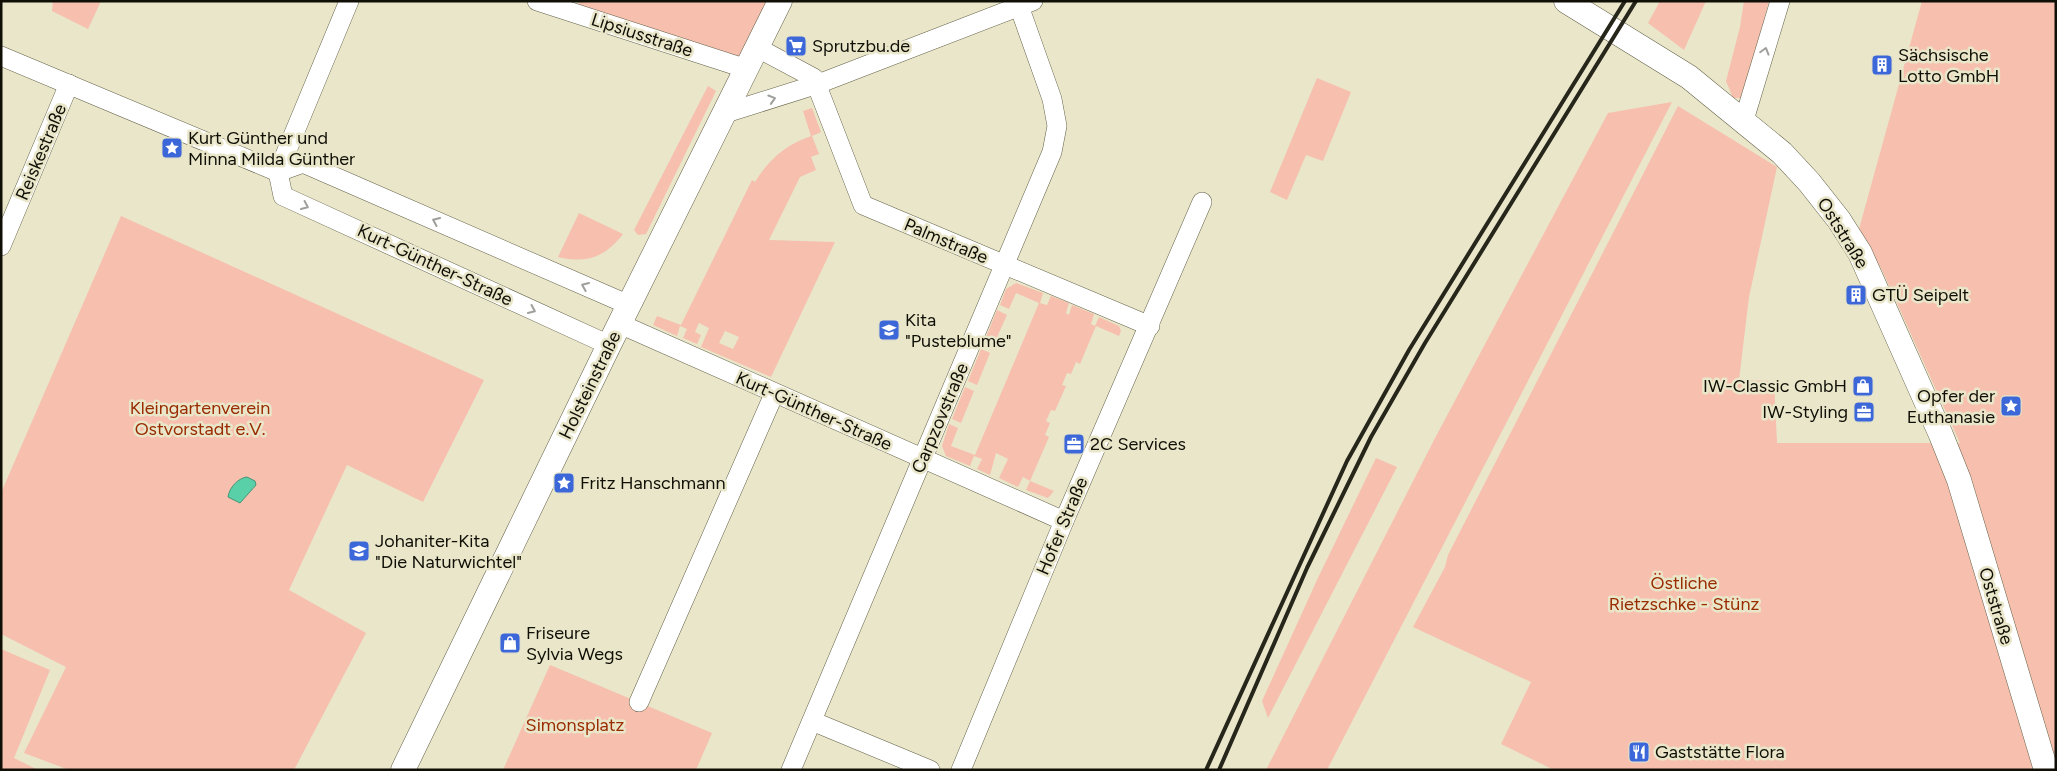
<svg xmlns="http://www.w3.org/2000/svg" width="2057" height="771" font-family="Figtree,sans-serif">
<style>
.green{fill:#f7bfae;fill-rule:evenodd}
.water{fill:#5ad0a8;stroke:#449677}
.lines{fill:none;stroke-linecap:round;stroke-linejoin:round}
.minor-casing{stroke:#636148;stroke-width:20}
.tertiary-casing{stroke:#636148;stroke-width:25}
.minor{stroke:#fff;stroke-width:19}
.tertiary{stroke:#fff;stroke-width:24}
.rail{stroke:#27261b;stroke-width:4}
.oneway{stroke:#9f9f9b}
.labels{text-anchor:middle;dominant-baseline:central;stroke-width:5;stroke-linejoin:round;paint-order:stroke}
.street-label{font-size:18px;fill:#100f06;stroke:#e9e6ca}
.poi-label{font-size:18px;fill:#100f06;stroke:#e9e6ca;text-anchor:start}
.park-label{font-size:18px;fill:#992b00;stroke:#e9e6ca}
</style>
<rect width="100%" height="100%" fill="#e9e6ca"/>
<g class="green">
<path d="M53 1H101L88 29 52 11Z"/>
<path d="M579 1H780L747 69 575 14Z"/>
<path d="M1660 1H1706L1684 50 1648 23Z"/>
<path d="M1744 1H1769L1743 98H1733L1726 81 1740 27Z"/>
<path d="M1922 1H2056V770H1554L1501 744 1531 682 1413 627 1445 567 1448 555 1678 106 1777 167 1749 297 1739 380 1774 381 1777 443H1960L1882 270 1859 229Z"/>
<path d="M1317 78 1351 92 1323 161 1306 155 1287 200 1270 192Z"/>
<path d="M708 86 716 91 646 234 638 235 634 230Z"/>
<path d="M1672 102 1327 770H1266L1434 440 1608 113Z"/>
<path d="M812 108 821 132 812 136 819 154 811 157 816 170 800 177 769 240 835 242 771 377 701 347 709 328 699 323 695 332 701 335 697 344 683 338 687 329 680 326 677 336 653 325 657 316 681 325 752 180 755 182C769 159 786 145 811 136L803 111ZM725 331 739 337 733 349 719 343Z"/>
<path d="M579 213 623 234C605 257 587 264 558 257Z"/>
<path d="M121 216 484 380 423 502 347 465 289 590 366 633 294 770H69L24 753 66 667 1 634V493Z"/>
<path d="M1016 283 1043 293 1040 303 1047 305 1051 296 1069 303 1066 313 1069 315 1072 305 1094 314 1091 324 1095 326 1099 317 1119 326 1121 331 1119 336 1096 326 1080 364 1076 362 1071 374 1067 373 1062 385 1066 386 1055 411 1051 410 1046 421 1050 423 1045 435 1049 437 1030 481 1054 491 1048 498 1026 490 1030 481 1023 477 1018 487 999 478 1008 459 996 453 990 475 977 469 982 459 974 456 970 466 946 456 942 446 949 424 958 428 951 446 975 455 1039 303 1016 293 1009 309 1000 305 1006 289Z"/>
<path d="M997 310 1007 315 993 346 984 342Z"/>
<path d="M981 349 990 353 977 385 968 381Z"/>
<path d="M965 387 974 391 961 423 952 419Z"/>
<path d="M1376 458 1397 467 1268 718 1262 701 1317 580Z"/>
<path d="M1 649 50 670 14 758 38 770H1Z"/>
<path d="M550 665 712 733 696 770H503Z"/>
</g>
<path class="water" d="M247 477 255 481 256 485 240 503 228 497C229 488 238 478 247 477Z"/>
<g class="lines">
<g class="minor-casing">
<g id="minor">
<path d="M537 1 747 69"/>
<path d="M758 48 814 78 863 205 1150 326"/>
<path d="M1 56 278 172 303 163 629 305"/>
<path d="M726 113 818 84 1033 1"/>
<path d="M1744 120 1780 1"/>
<path d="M278 172 283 196 609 345"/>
<path d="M278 172 349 1"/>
<path d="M1 246 69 84"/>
<path d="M620 324 1064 521"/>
<path d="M639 702 774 394"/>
<path d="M812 721 930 770"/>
<path d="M791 770 1052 152 1057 126 1052 99 1019 6"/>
<path d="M961 770 1064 521 1202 202"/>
</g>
</g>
<g class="tertiary-casing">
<g id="tertiary">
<path d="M1566 1 1689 77 1782 153 1809 182 1839 220 1860 253 1941 435 1959 480 2046 770"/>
<path d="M403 770 609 345 780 1"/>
</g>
</g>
<use href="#minor" class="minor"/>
<use href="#tertiary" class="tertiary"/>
<g class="rail">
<path d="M1206 770 1347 461 1409 350 1625 1"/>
<path d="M1219 770 1307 568 1371 437 1425 343 1636 1"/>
</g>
</g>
<defs><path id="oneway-chevron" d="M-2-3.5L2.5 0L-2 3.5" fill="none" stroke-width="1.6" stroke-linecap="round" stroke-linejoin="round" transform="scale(1.25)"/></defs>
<g class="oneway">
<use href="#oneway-chevron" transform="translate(1765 51) rotate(-74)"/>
<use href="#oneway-chevron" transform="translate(772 99) rotate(-17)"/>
<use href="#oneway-chevron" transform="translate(305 206) rotate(25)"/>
<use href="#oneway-chevron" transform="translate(436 221) rotate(-156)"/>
<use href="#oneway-chevron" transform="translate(585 286) rotate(-157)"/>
<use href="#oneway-chevron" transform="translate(532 310) rotate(25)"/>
</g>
<defs>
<g id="supermarket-square" transform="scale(1.125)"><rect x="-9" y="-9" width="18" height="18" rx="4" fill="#3c67d8" stroke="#e9e6ca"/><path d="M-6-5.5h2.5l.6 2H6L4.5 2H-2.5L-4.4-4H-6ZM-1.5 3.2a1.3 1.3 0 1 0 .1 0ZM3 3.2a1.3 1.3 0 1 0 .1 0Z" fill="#fff"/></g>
<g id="building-square" transform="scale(1.125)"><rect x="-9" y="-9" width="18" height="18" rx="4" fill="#3c67d8" stroke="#e9e6ca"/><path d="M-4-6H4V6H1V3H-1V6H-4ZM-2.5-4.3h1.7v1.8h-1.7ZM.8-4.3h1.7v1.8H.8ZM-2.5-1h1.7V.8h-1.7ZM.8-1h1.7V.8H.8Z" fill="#fff"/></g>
<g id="sight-square" transform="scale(1.125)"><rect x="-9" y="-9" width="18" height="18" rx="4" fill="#3c67d8" stroke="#e9e6ca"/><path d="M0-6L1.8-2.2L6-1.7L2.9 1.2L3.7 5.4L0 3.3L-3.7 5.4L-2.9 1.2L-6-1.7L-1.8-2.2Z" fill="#fff"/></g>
<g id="school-square" transform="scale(1.125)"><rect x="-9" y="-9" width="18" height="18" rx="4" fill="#3c67d8" stroke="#e9e6ca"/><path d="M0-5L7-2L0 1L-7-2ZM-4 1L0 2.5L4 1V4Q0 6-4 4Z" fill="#fff"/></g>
<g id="shop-square" transform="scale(1.125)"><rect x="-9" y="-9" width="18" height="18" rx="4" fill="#3c67d8" stroke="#e9e6ca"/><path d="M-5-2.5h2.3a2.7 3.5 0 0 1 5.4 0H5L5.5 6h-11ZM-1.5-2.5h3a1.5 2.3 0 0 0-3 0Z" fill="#fff"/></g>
<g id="office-square" transform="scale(1.125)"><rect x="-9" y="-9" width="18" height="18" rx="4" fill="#3c67d8" stroke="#e9e6ca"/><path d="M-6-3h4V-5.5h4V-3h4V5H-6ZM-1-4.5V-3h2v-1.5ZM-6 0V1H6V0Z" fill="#fff"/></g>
<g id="restaurant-square" transform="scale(1.125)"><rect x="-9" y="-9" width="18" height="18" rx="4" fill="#3c67d8" stroke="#e9e6ca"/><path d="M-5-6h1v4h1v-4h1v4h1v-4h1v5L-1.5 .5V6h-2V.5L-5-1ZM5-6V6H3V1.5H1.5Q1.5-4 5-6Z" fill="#fff"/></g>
</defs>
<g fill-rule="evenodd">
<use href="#supermarket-square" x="796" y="46"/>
<use href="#building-square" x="1882" y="65"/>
<use href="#sight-square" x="172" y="148"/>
<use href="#building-square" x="1856" y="295"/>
<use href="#school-square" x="889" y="330"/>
<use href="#shop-square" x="1863" y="386"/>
<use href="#sight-square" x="2011" y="406"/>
<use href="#office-square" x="1864" y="412"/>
<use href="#office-square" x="1074" y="444"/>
<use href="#sight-square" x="564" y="483"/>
<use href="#school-square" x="359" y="551"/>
<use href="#shop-square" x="510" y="643"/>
<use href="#restaurant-square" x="1639" y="752"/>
</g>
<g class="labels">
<g class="street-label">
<text transform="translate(642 35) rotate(18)">Lipsiusstraße</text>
<text transform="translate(41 152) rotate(-67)">Reiskestraße</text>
<text transform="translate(1843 233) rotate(58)">Oststraße</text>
<text transform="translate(946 241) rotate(23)">Palmstraße</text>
<text transform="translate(435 265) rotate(25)">Kurt-Günther-Straße</text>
<text transform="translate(590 385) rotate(-64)">Holsteinstraße</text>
<text transform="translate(814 411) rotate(24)">Kurt-Günther-Straße</text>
<text transform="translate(940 418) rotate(-67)">Carpzovstraße</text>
<text transform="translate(1062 526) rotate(-67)">Hofer Straße</text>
<text transform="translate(1996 606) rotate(73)">Oststraße</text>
</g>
<g class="poi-label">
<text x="812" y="46">Sprutzbu.de</text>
<text x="1898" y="55">Sächsische<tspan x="1898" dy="21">Lotto GmbH</tspan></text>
<text x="188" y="138">Kurt Günther und<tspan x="188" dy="21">Minna Milda Günther</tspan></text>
<text x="1872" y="295">GTÜ Seipelt</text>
<text x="905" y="320">Kita<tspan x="905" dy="21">"Pusteblume"</tspan></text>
<text x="1847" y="386" text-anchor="end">IW-Classic GmbH</text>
<text x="1995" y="396" text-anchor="end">Opfer der<tspan x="1995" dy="21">Euthanasie</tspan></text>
<text x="1848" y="412" text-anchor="end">IW-Styling</text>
<text x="1090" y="444">2C Services</text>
<text x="580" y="483">Fritz Hanschmann</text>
<text x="375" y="541">Johaniter-Kita<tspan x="375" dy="21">"Die Naturwichtel"</tspan></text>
<text x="526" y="633">Friseure<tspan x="526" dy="21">Sylvia Wegs</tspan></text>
<text x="1655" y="752">Gaststätte Flora</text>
</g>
<g class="park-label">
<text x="200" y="408">Kleingartenverein<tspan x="200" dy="21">Ostvorstadt e.V.</tspan></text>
<text x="1684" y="583">Östliche<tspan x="1684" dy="21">Rietzschke - Stünz</tspan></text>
<text x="575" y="725">Simonsplatz</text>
</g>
</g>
<rect width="2057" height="771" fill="none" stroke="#100f06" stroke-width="5"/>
</svg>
